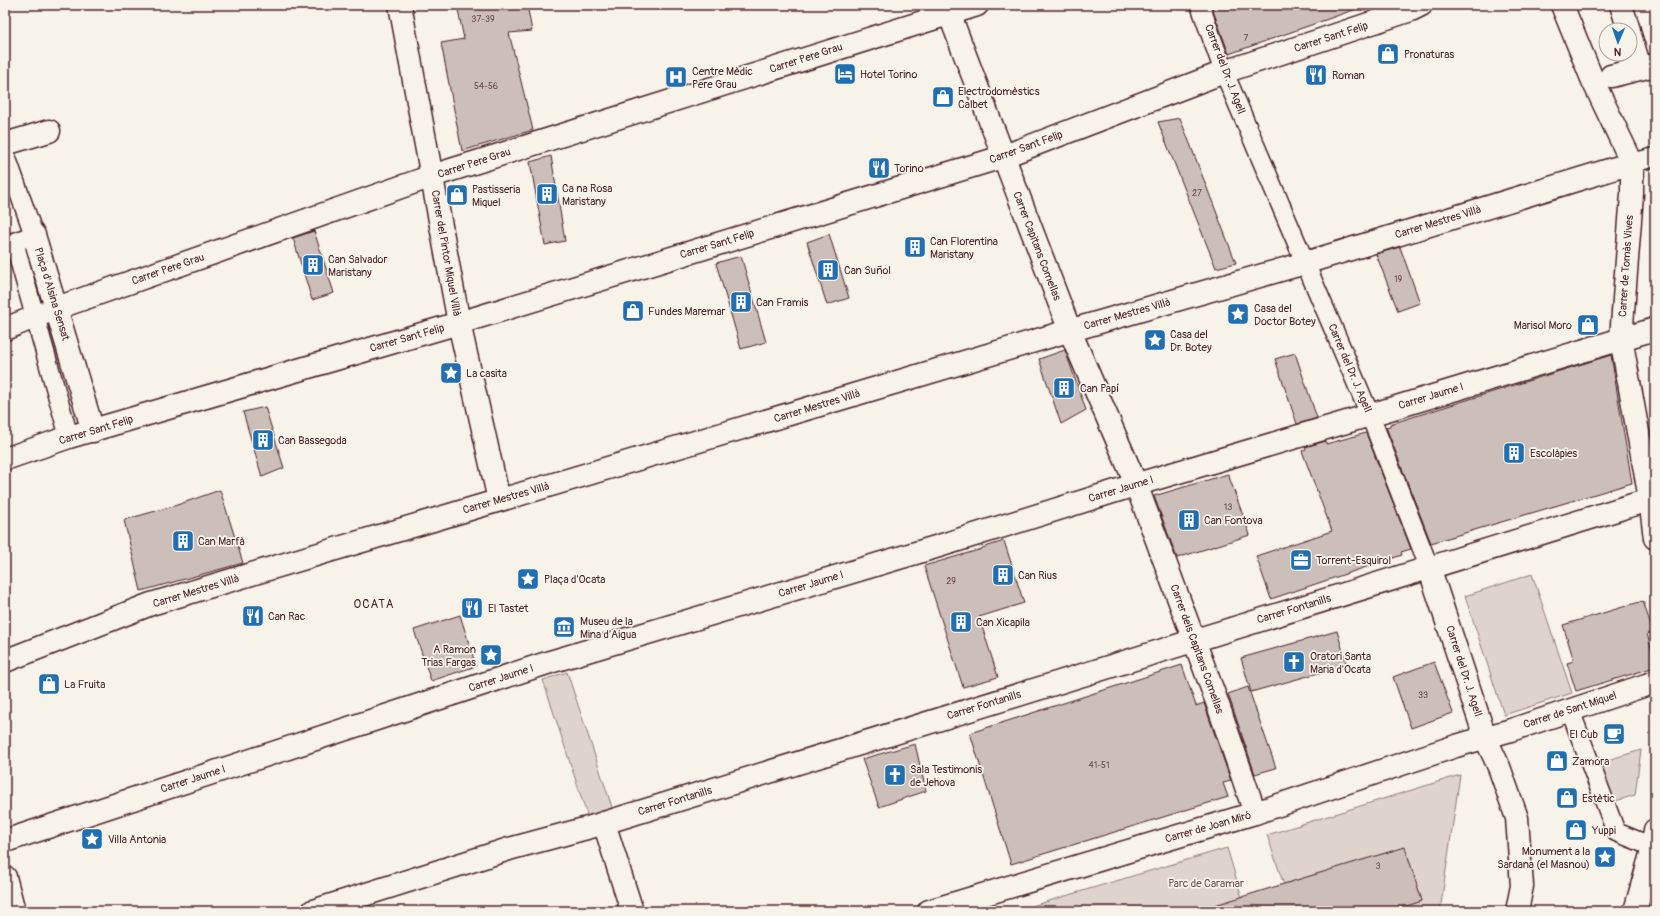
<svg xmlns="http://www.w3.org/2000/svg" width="1660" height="916" font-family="Pangolin,sans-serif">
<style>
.green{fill:#ded4cc;stroke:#947a7c}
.building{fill:#ccbfb9;stroke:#4a1f2b}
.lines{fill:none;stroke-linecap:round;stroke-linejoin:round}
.pedestrian-casing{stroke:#4a1f2b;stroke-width:21}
.minor-casing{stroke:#4a1f2b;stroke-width:25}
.tertiary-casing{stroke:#4a1f2b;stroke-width:25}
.pedestrian{stroke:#f7f3e8;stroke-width:18}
.minor{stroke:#f7f3e8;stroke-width:22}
.tertiary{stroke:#f7f3e8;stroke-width:22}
.labels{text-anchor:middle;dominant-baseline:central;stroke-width:3.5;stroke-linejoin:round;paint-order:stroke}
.number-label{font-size:9px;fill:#6a474e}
.street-label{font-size:11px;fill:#4a1f2b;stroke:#f7f3e8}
.poi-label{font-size:11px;fill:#4a1f2b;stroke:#f7f3e8;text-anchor:start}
.park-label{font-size:11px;fill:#6f4c53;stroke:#f7f3e8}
.neighbourhood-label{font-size:12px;letter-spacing:1px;fill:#4a1f2b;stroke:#f7f3e8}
</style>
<rect width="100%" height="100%" fill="#f7f3e8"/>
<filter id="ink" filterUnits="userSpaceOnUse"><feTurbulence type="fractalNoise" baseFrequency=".025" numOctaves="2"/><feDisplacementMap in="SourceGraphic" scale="8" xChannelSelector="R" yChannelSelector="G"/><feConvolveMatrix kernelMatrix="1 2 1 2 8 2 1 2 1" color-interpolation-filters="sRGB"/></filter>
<g filter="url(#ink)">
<g class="green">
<path d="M1532 574 1572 693 1504 715 1465 596Z"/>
<path d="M567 672 616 819 591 827 543 680Z"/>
<path d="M1641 750 1635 795 1606 804 1591 765Z"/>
<path d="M1460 775 1440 911H1391L1422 901 1405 848 1284 885 1267 835Z"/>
<path d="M1227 848 1246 911H1015Z"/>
</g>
<g class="building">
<path d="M457 5H527L532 31 509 33 533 130 462 151 441 43 464 39Z"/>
<path d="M1211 5H1359V8L1229 54Z"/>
<path d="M1180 118 1236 263 1216 268 1158 122Z"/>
<path d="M551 156 565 241 545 245 530 162Z"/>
<path d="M314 231 334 293 312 300 293 238Z"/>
<path d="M829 234 849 298 827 305 807 242Z"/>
<path d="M1400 247 1420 303 1398 311 1376 254Z"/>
<path d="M741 256 766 342 741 349 716 263Z"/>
<path d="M1065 350 1086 410 1061 424 1039 359Z"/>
<path d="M1295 353 1317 418 1297 424 1275 359Z"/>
<path d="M1611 355 1632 483 1431 543 1386 427 1390 426V424Z"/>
<path d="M265 407 284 468 262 477 243 412Z"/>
<path d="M1366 433 1411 549 1401 552 1402 555 1271 599 1256 556 1332 531 1302 451 1306 449 1305 447 1326 441V444Z"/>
<path d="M1228 474 1250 535 1177 558 1154 496Z"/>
<path d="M220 490 243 563 141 591 124 520 177 505Z"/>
<path d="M1004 541 1024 603 979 617 998 677 963 687 924 566 982 549V548Z"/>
<path d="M1643 601 1653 632 1647 634 1655 661V667L1576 691 1567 663 1574 661 1563 625Z"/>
<path d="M460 615 476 666 431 681 414 630Z"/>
<path d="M1337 631 1347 665 1251 692 1241 658Z"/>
<path d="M1434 662 1453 713 1411 728 1393 677Z"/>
<path d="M1182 665 1196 706 1204 703 1205 706 1231 781 1223 783 1228 797 1011 864 970 733Z"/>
<path d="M1248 687 1276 768 1255 774 1228 694Z"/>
<path d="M915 744 926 791 879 807 862 759Z"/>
<path d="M1405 847 1422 901 1391 911H1216L1215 905Z"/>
</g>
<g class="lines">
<g class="pedestrian-casing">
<g id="pedestrian">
<path d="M1200 5 1224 72 1370 415 1429 567"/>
<path d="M5 153 34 235 14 242 69 437"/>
<path d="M1632 163 1655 157"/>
<path d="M1570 710 1616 832 1653 847"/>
</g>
</g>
<g class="minor-casing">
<g id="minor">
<path d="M400 5 459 323 499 500"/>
<path d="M946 5 1070 331 1136 484 1217 702 1255 813"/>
<path d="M1562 5 1593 81 1632 163V194L1621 338 1650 499 1655 538"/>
<path d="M1621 5 1629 30"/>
<path d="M1630 35 1640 67"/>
<path d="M1611 76 1655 65"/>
<path d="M5 144 49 131"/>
<path d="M34 235 93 431"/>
<path d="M5 329 57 308 432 176 977 5"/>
<path d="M5 459 69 437 459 323 1002 157 1224 72 1411 10 1421 5"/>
<path d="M1429 567 1485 737 1499 767 1517 818 1522 886 1517 911"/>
<path d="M5 661 151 604 1058 334 1305 263 1632 163"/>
<path d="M604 823 632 911"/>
<path d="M5 841 550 662 939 546 1148 481 1370 415 1655 329"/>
<path d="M5 877 14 911"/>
<path d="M313 911 509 849 591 827 1655 498"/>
<path d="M929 911 1255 813 1456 746 1511 730 1655 682"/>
<path d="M1635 911 1653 847 1655 830"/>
</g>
</g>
<g class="tertiary-casing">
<path id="tertiary" d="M1653 847H1655"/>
</g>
<use href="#pedestrian" class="pedestrian"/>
<use href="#minor" class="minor"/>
<use href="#tertiary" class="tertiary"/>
</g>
</g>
<defs>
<g id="shop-square" transform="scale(1.15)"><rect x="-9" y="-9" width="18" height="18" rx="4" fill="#1f6fb2" stroke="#f7f3e8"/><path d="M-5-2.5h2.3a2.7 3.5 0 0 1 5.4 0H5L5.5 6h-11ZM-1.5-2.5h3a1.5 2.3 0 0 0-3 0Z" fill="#fff"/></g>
<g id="hotel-square" transform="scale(1.15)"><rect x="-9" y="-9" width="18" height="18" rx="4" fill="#1f6fb2" stroke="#f7f3e8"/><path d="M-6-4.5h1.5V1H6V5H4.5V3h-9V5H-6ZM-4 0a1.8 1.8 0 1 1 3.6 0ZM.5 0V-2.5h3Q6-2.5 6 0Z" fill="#fff"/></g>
<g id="restaurant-square" transform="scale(1.15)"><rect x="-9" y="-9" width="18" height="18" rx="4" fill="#1f6fb2" stroke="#f7f3e8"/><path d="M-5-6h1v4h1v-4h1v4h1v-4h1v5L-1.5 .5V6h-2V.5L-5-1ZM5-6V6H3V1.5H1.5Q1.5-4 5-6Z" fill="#fff"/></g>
<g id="hospital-square" transform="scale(1.15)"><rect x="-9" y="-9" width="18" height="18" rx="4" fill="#1f6fb2" stroke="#f7f3e8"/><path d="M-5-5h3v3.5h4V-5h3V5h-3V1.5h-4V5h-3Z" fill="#fff"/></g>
<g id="building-square" transform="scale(1.15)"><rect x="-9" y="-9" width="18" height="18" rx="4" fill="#1f6fb2" stroke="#f7f3e8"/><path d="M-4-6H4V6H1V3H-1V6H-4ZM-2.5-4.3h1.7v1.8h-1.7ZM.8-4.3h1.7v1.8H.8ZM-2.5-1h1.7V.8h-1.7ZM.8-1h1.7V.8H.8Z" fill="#fff"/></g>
<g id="sight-square" transform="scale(1.15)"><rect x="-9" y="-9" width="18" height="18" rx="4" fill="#1f6fb2" stroke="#f7f3e8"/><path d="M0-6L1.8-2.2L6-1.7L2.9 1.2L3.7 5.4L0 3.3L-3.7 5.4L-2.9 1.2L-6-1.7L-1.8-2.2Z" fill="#fff"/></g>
<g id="office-square" transform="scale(1.15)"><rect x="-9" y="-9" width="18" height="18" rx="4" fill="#1f6fb2" stroke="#f7f3e8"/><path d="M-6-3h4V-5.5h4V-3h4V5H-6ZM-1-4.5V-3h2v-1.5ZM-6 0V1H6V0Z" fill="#fff"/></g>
<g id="museum-square" transform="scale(1.15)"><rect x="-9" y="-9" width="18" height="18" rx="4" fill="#1f6fb2" stroke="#f7f3e8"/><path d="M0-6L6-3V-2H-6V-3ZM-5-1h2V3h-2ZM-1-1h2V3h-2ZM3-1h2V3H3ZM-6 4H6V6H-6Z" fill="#fff"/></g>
<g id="church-square" transform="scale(1.15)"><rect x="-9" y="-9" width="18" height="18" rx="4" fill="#1f6fb2" stroke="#f7f3e8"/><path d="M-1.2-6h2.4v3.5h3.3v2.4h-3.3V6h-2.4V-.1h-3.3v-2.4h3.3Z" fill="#fff"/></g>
<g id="cafe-square" transform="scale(1.15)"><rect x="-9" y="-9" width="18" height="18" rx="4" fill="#1f6fb2" stroke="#f7f3e8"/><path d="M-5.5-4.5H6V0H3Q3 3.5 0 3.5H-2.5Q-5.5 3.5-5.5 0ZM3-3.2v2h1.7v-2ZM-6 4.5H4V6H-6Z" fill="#fff"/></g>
</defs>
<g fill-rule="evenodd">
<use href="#shop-square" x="1388" y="54"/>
<use href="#hotel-square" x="845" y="74"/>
<use href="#restaurant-square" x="1316" y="75"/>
<use href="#hospital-square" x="676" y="77"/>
<use href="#shop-square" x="943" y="97"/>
<use href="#restaurant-square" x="879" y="168"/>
<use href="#building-square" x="547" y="194"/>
<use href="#shop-square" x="457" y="195"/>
<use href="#building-square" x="915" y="247"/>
<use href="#building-square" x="313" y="265"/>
<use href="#building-square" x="828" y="270"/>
<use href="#building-square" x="741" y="302"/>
<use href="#shop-square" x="633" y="311"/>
<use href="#sight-square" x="1238" y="314"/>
<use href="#shop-square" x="1588" y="325"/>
<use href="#sight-square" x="1155" y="340"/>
<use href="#sight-square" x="451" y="373"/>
<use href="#building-square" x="1064" y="388"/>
<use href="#building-square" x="263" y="440"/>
<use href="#building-square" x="1514" y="453"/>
<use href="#building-square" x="1189" y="520"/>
<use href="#building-square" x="183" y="541"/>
<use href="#office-square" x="1301" y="560"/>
<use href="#building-square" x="1003" y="575"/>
<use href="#sight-square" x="528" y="579"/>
<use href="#restaurant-square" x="472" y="608"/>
<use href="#restaurant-square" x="253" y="616"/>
<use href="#building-square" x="961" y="622"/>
<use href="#museum-square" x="564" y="627"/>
<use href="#sight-square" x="491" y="655"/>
<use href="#church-square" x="1294" y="662"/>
<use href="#shop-square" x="49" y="684"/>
<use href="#cafe-square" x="1614" y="734"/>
<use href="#shop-square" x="1557" y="761"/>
<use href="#church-square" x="895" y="775"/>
<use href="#shop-square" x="1567" y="798"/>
<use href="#shop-square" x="1576" y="830"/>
<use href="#sight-square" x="92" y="839"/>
<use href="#sight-square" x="1605" y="857"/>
</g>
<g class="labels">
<g class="number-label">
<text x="483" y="19">37-39</text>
<text x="1246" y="38">7</text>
<text x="486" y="86">54-56</text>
<text x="1197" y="193">27</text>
<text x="1398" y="279">19</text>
<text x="1228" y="507">13</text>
<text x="951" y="581">29</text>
<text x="1423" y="695">33</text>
<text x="1099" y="765">41-51</text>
<text x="1378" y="866">3</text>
</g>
<g class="street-label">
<text transform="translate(1331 37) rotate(-18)">Carrer Sant Felip</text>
<text transform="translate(806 58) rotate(-18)">Carrer Pere Grau</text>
<text transform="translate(1225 69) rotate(69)">Carrer del Dr. J. Agell</text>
<text transform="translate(1026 147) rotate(-20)">Carrer Sant Felip</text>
<text transform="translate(474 163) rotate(-18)">Carrer Pere Grau</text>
<text transform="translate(1438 222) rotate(-17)">Carrer Mestres Villà</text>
<text transform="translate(717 244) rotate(-17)">Carrer Sant Felip</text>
<text transform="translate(1037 246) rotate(69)">Carrer Capitans Comellas</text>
<text transform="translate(446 253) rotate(80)">Carrer del Pintor Miquel Villà</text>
<text transform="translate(1626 266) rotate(-86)">Carrer de Tomàs Vives</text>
<text transform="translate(168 269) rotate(-19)">Carrer Pere Grau</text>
<text transform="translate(52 294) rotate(73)">Plaça d'Alsina Sensat</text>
<text transform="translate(1127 314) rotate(-16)">Carrer Mestres Villà</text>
<text transform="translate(407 338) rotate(-16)">Carrer Sant Felip</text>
<text transform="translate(1350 368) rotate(67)">Carrer del Dr. J. Agell</text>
<text transform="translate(1431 396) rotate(-17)">Carrer Jaume I</text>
<text transform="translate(817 406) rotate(-17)">Carrer Mestres Villà</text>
<text transform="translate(96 430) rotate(-17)">Carrer Sant Felip</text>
<text transform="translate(1121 489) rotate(-17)">Carrer Jaume I</text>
<text transform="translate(506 498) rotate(-16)">Carrer Mestres Villà</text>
<text transform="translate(811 584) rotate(-17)">Carrer Jaume I</text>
<text transform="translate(196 591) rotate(-17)">Carrer Mestres Villà</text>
<text transform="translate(1294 609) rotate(-17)">Carrer Fontanills</text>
<text transform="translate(1197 649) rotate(70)">Carrer dels Capitans Comellas</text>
<text transform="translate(1464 671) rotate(72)">Carrer del Dr. J. Agell</text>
<text transform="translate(501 678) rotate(-18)">Carrer Jaume I</text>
<text transform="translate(984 705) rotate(-17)">Carrer Fontanills</text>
<text transform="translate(1570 710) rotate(-18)">Carrer de Sant Miquel</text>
<text transform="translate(193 779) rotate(-18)">Carrer Jaume I</text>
<text transform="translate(675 801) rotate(-17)">Carrer Fontanills</text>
<text transform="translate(1208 827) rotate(-16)">Carrer de Joan Miró</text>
</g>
<g class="poi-label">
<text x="1404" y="54">Pronaturas</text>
<text x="692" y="71">Centre Mèdic<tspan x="692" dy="13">Pere Grau</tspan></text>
<text x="860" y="74">Hotel Torino</text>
<text x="1332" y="75">Roman</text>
<text x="958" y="91">Electrodomèstics<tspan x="958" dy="13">Calbet</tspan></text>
<text x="894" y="168">Torino</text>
<text x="562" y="188">Ca na Rosa<tspan x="562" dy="13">Maristany</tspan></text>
<text x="472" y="189">Pastisseria<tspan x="472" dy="13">Miquel</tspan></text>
<text x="930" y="241">Can Florentina<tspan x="930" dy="13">Maristany</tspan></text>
<text x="328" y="259">Can Salvador<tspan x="328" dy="13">Maristany</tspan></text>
<text x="844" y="270">Can Suñol</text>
<text x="756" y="302">Can Framis</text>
<text x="1254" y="308">Casa del<tspan x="1254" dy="13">Doctor Botey</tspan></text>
<text x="648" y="311">Fundes Maremar</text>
<text x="1572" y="325" text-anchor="end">Marisol Moro</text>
<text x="1170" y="334">Casa del<tspan x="1170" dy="13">Dr. Botey</tspan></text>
<text x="466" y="373">La casita</text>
<text x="1080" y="388">Can Papí</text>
<text x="278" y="440">Can Bassegoda</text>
<text x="1530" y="453">Escolàpies</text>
<text x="1204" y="520">Can Fontova</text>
<text x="198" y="541">Can Marfà</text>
<text x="1316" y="560">Torrent-Esquirol</text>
<text x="1018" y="575">Can Rius</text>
<text x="544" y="579">Plaça d'Ocata</text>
<text x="488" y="608">El Tastet</text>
<text x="268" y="616">Can Rac</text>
<text x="580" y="621">Museu de la<tspan x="580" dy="13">Mina d'Aigua</tspan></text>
<text x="976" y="622">Can Xicapila</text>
<text x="476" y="649" text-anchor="end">A Ramon<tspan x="476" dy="13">Trias Fargas</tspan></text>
<text x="1310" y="656">Oratori Santa<tspan x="1310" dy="13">Maria d'Ocata</tspan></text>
<text x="64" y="684">La Fruita</text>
<text x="1598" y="734" text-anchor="end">El Cub</text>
<text x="1572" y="761">Zamora</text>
<text x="910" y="769">Sala Testimonis<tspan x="910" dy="13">de Jehova</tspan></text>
<text x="1582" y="798">Estètic</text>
<text x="1592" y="830">Yuppi</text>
<text x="108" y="839">Villa Antonia</text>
<text x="1590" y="851" text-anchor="end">Monument a la<tspan x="1590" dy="13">Sardana (el Masnou)</tspan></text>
</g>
<g class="park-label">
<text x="1206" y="883">Parc de Caramar</text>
</g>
<g class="neighbourhood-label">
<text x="374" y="604">OCATA</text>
</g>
</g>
<rect width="1660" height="916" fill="none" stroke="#f7f3e8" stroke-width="20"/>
<rect x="10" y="10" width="1640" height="896" fill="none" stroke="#4a1f2b" stroke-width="1.5" filter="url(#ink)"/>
<g transform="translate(1618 42) rotate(182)"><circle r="19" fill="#f7f3e8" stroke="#b29e9c"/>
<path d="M0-3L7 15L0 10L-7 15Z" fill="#1f6fb2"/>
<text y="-6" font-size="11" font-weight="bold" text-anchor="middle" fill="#4a1f2b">N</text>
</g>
</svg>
